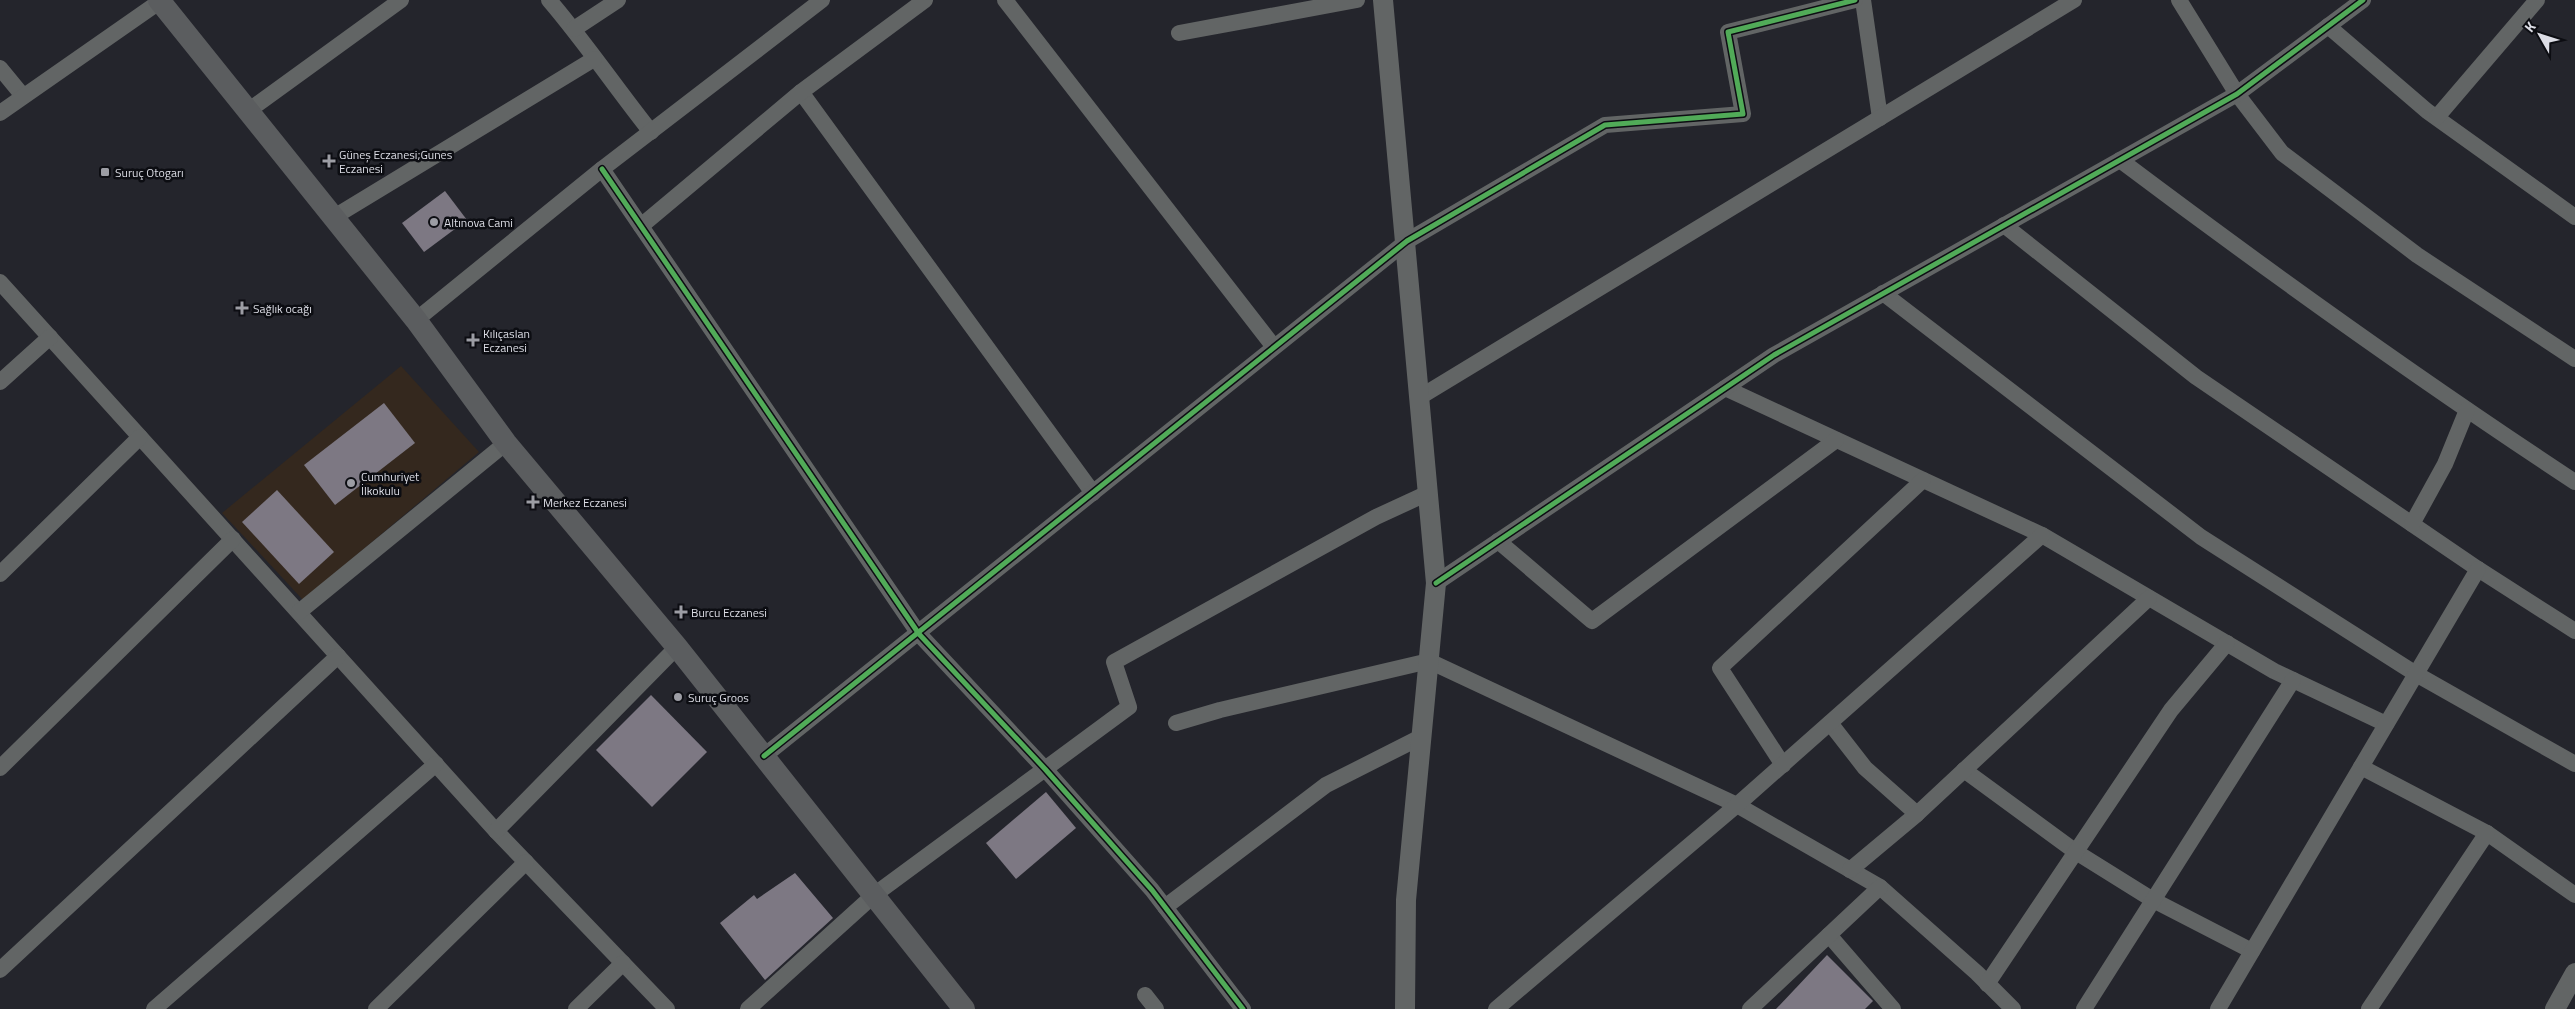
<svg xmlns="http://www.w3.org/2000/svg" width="2575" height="1009" font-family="'Titillium Web',sans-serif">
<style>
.education{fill:#34281e}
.building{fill:#7d7883}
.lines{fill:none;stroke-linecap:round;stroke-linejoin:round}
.minor{stroke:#626565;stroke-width:16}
.tertiary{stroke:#626565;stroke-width:20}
.secondary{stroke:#5b5d5f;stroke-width:22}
.cycleway-casing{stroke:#0c0d12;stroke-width:8}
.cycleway{stroke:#51ab58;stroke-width:5}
.poi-dot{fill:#9c9da4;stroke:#0c0d12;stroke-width:2}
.labels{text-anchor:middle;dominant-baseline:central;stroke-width:5;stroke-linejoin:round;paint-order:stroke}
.poi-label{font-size:12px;fill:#dcdde5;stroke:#0c0d12;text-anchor:start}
</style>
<rect width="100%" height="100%" fill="#24252c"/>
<path class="education" d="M401 366 479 452 303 600 222 513Z"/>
<g class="building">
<path d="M445 191 467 220 424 252 402 223Z"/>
<path d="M384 403 415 443 335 505 304 465Z"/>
<path d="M277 490 334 552 299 584 242 522Z"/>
<path d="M651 695 707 752 652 807 596 750Z"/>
<path d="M1046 792 1076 828 1016 879 986 843Z"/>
<path d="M795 873 833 918 765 980 720 923 754 895 757 899Z"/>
<path d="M1827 955 1873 1001 1865 1009H1776Z"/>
</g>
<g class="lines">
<g class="minor">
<path d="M549 0C585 42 616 88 651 132"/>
<path d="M1005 0 1274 347"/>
<path d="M1863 0 1880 118"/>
<path d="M2179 0 2237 94 2282 153 2417 255 2575 359"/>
<path d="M2328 26 2427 111 2575 217"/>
<path d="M574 29 618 0"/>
<path d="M1179 33 1357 0"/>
<path d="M0 68 23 96"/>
<path d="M801 92 1093 493"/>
<path d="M248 111 401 0"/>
<path d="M0 113 162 0"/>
<path d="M2437 117 2537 0"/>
<path d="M2120 160C2269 272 2420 380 2575 482"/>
<path d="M602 169 919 634 1045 769 1152 890 1243 1009"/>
<path d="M334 217 594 59"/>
<path d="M2004 225 2196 377 2478 569 2575 631"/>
<path d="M641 226 801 92 925 0"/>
<path d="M0 282 496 831 667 1009"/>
<path d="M1883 293 2201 537 2416 674 2575 764"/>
<path d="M416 320 602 169 822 0"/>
<path d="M0 382 50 337"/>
<path d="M1725 388 2042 535 2274 671 2386 724"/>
<path d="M1420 397 2074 0"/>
<path d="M2412 524 2445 464 2467 410"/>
<path d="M1498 541 1592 621 1836 440"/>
<path d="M0 574 140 437"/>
<path d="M1436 583 1774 355 2237 94 2363 0"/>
<path d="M299 612 506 443"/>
<path d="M1176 723 1220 710 1429 661 1737 805 1880 887 1977 973 2013 1009"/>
<path d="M1830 723 1865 768 1917 814"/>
<path d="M764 756 1407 241 1605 125 1743 114 1728 32 1855 0"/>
<path d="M1783 765 1720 668 1923 480"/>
<path d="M2361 767 2487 833 2575 895"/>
<path d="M0 768 233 539"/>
<path d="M1964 770 2076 852 2153 900 2252 951"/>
<path d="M496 831 677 647"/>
<path d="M1850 870 1917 814 2149 598"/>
<path d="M1165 907 1326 785 1421 737"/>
<path d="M1829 935 1893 1009"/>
<path d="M0 970 338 656"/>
<path d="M1987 984 2171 710 2227 643"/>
<path d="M1145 995 1156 1009"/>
<path d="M154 1009 436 764"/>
<path d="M376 1009 526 862"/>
<path d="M576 1009 623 963"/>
<path d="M748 1009 874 895 1129 707 1114 662 1376 517 1428 493"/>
<path d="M1496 1009 1737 805 2042 535"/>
<path d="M1750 1009 1880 887"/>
<path d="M2084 1009 2293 680"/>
<path d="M2218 1009 2478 569"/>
<path d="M2369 1009 2487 833"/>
</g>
<g class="tertiary">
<path d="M1383 0 1436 583 1406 900 1405 1009"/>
<path d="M2555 1009 2575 973"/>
</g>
<path class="secondary" d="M159 0 416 320 506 443 677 647 964 1009"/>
<g class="cycleway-casing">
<g id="cycleway">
<path d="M602 169 919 634 1045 769 1152 890 1243 1009"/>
<path d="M1436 583 1774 355 2237 94 2363 0"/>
<path d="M764 756 1407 241 1605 125 1743 114 1728 32 1855 0"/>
</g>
</g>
<use href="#cycleway" class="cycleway"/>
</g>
<g class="poi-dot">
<path d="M326.5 153.5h5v5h5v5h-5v5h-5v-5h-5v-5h5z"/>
<rect x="100" y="167" width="10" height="10" rx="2.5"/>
<circle cx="434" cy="222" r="5"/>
<path d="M239.5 300.5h5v5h5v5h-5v5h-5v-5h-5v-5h5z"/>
<path d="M470.5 332.5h5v5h5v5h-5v5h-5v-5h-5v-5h5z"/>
<circle cx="351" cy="483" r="5"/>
<path d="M530.5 494.5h5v5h5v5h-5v5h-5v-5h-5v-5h5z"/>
<path d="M678.5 604.5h5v5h5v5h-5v5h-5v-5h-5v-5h5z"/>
<circle cx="678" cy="697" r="5"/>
</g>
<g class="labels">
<g class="poi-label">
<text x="339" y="154">Güneş Eczanesi;Gunes<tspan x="339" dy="14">Eczanesi</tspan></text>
<text x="115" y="172">Suruç Otogarı</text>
<text x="444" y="222">Altınova Cami</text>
<text x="253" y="308">Sağlık ocağı</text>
<text x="483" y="333">Kılıçaslan<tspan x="483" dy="14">Eczanesi</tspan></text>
<text x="361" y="476">Cumhuriyet<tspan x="361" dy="14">İlkokulu</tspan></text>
<text x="543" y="502">Merkez Eczanesi</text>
<text x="691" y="612">Burcu Eczanesi</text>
<text x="688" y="697">Suruç Groos</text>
</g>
</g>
<g transform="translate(2540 35) rotate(309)" stroke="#0c0d12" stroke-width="4" paint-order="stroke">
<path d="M0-4L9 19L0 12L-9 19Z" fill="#dcdde5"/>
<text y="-8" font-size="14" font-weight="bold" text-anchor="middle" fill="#dcdde5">K</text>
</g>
</svg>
